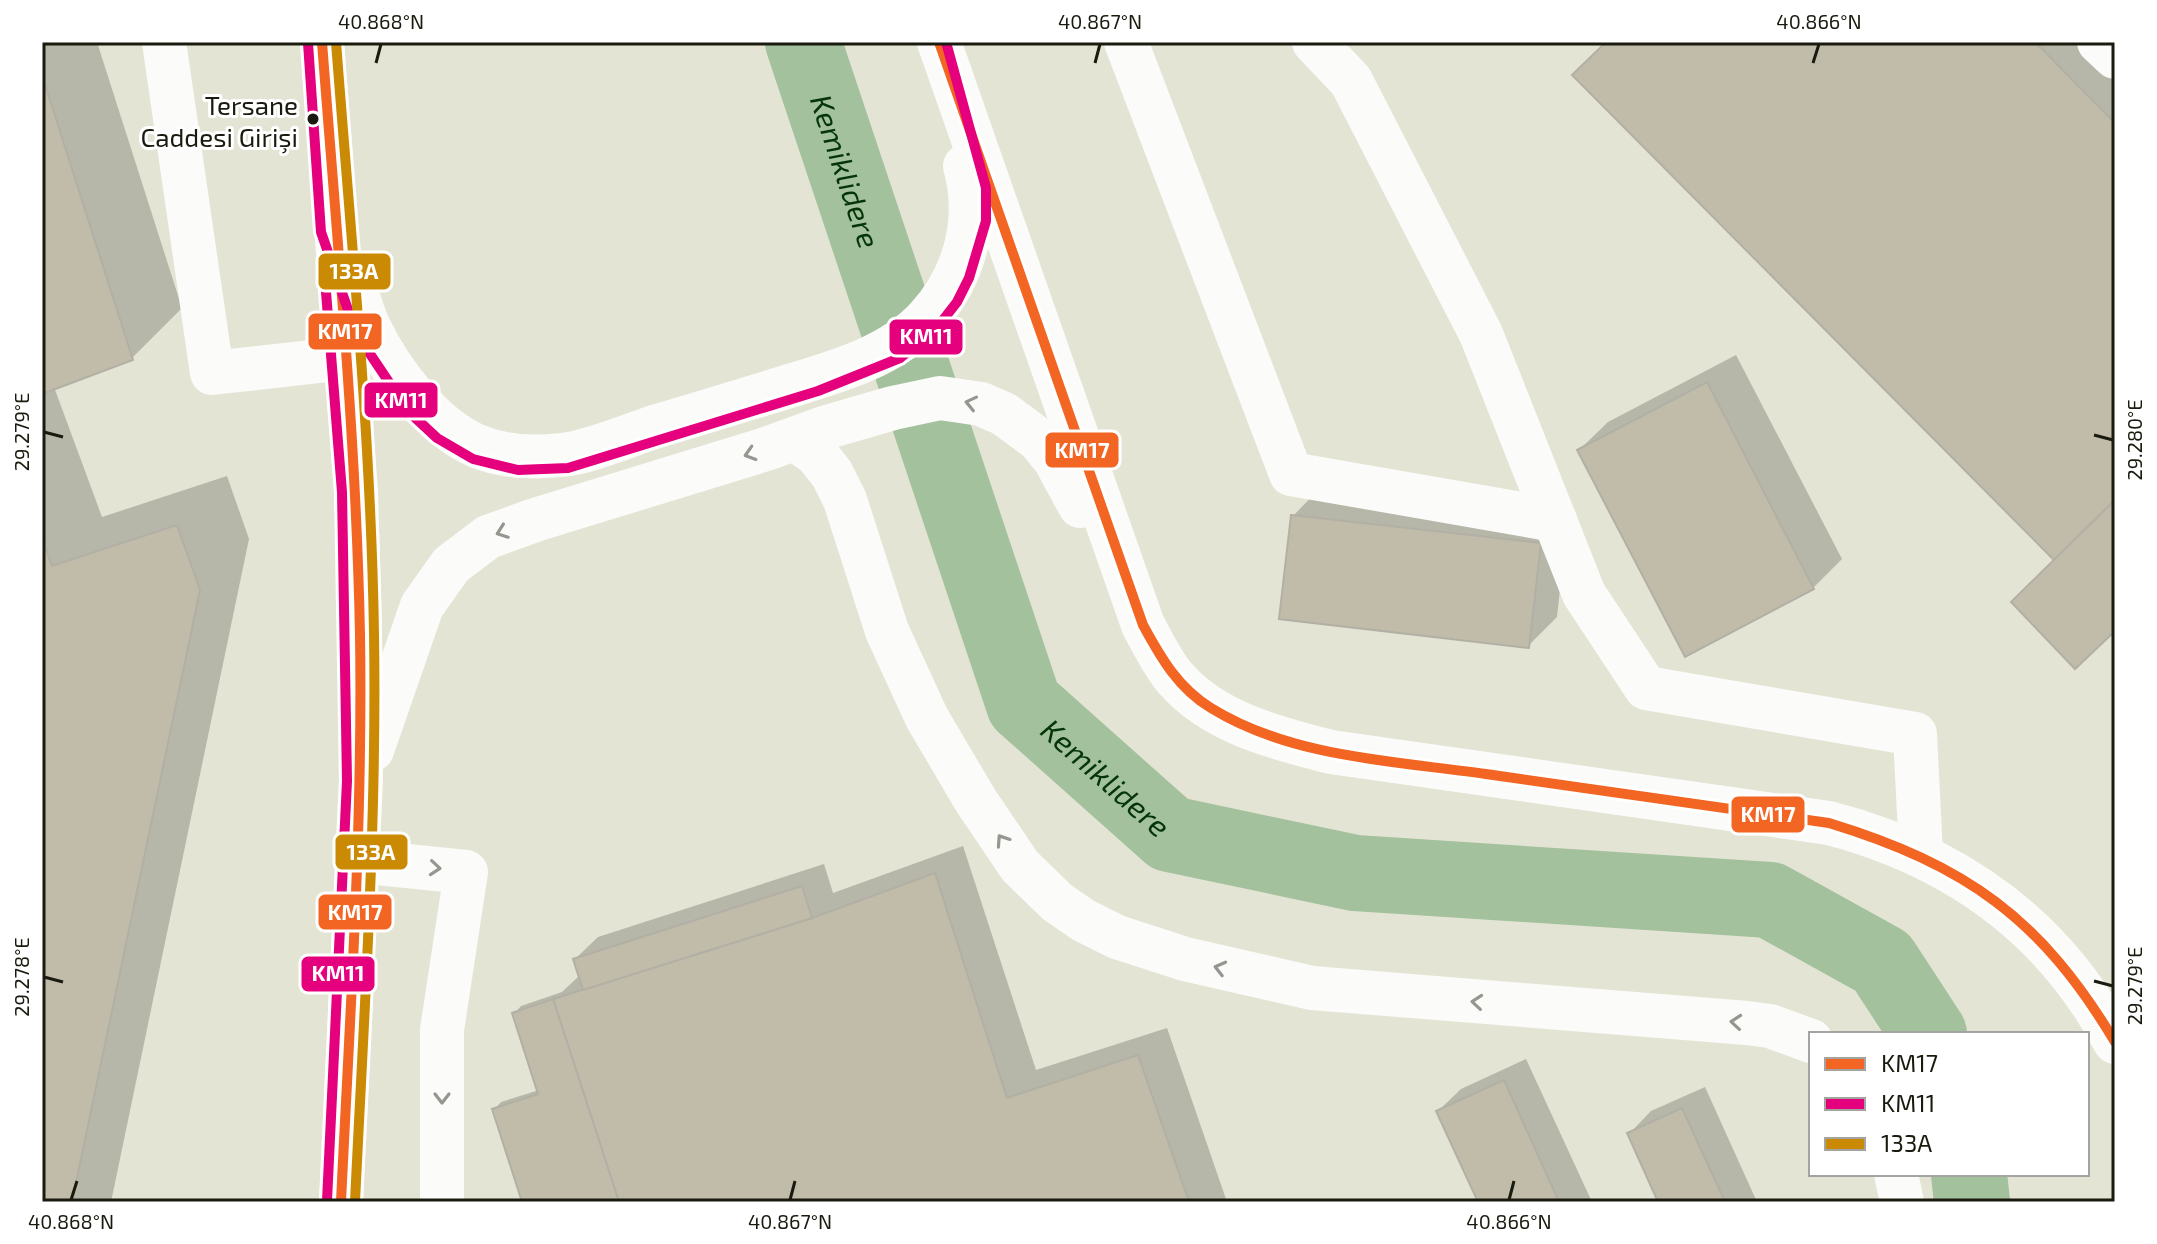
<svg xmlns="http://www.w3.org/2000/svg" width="2157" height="1244" font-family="'Exo 2',sans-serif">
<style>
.shadow{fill:#0003}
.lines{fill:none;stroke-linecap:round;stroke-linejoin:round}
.river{stroke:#a3c19d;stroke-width:76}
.building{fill:#c1bcaa;stroke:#b2b0a5;stroke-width:2}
.minor{stroke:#fbfbf9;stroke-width:44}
.bus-1-casing{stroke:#fff;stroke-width:16}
.bus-2-casing{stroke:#fff;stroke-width:16}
.bus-3-casing{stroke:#fff;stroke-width:16}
.bus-1{stroke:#f26522;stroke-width:10}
.bus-2{stroke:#e5007d;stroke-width:10}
.bus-3{stroke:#cb8a03;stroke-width:10}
.oneway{stroke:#969690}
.ticks{fill:none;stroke:#1a1a0f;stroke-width:3}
.bus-dot{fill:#1a1a0f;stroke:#fff;stroke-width:3}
.labels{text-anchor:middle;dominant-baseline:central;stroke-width:6;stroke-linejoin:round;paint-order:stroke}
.bus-label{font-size:26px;fill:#1a1a0f;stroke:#fff;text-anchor:end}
.water-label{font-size:30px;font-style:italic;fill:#043508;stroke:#fff}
.line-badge{stroke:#fff;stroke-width:3}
.badge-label{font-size:22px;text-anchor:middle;font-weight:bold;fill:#fff}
.neatline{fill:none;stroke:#1a1a0f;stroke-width:3}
.ticks-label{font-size:20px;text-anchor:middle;fill:#1a1a0f}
</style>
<rect width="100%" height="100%" fill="#e4e4d4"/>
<g class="shadow">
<path d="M42 42H97L182 308 132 358 54 387 102 517 227 476 249 539 111 1202H42Z"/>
<path d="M1608 42H2091L2115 67V628Z"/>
<path d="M1736 355 1842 559 1813 588 1579 450 1608 422Z"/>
<path d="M1321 487 1568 515 1557 617 1528 646 1293 516Z"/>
<path d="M963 846 1036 1070 1167 1028 1227 1202H524L494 1110 501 1102 539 1090 514 1014 521 1006 562 992 580 975 575 959 598 937 824 864 833 893Z"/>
<path d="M1526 1059 1592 1202H1480L1438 1111 1461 1089Z"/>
<path d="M1705 1087 1757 1202H1660L1629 1134 1651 1111Z"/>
</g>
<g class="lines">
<g class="river">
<path id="s1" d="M803 42 1024 704 1170 834 1355 873 1770 900 1882 962 1929 1034"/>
<path d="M1969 1174 1972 1202"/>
</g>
</g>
<g class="building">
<path d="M1606 42H2035L2115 123V500L2054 560 1572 75Z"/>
<path d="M42 75 133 360 42 394Z"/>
<path d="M1707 382 1814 589 1685 657 1577 450Z"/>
<path d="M2115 500V631L2075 669 2011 602Z"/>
<path d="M1291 515 1541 543 1529 648 1279 619Z"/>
<path d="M177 525 200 590 72 1202H42V538L52 566Z"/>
<path d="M935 873 1007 1098 1138 1055 1189 1202H619L553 999 812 918Z"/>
<path d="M802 886 812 918 583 990 573 959Z"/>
<path d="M553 999 619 1202H522L492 1109 538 1094 512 1013Z"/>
<path d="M1504 1080 1559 1202H1478L1436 1111Z"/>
<path d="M1682 1108 1725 1202H1658L1627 1133Z"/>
</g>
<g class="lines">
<g class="minor">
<path d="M164 42 212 373 346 358"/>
<path d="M322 42 356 491 360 634 361 781 341 1202"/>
<path d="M939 42 1143 625C1153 643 1162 663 1175 678 1214 723 1276 738 1331 752L1829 823C1955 856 2053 925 2115 1042"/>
<path d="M1126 42 1291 474 1555 520"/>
<path d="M1314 42 1351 81 1481 334 1584 594 1646 688 1915 734 1921 854"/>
<path d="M2099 42 2115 57"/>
<path d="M353 281C358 296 362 312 369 327 390 371 431 426 477 446 503 457 533 458 561 455 587 453 627 436 654 427 692 416 731 404 770 392 823 375 888 361 927 318 965 277 980 220 965 166"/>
<path d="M795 439 817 455 832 474 845 500 887 631 927 718 976 801 1020 866 1057 902 1083 920 1117 937 1185 959 1312 988 1747 1023 1770 1026 1811 1041"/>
<path d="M372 750 422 606 451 565 488 537 535 520 766 449 824 428 893 408 940 398 981 404 1004 414 1039 440 1055 460 1080 506"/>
<path d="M358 861 466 872 442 1030V1202"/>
<path d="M1896 1174 1902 1202"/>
</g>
<g class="bus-1-casing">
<g id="bus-1">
<path d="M322 42C337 239 356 436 360 634 363 823 350 1013 341 1202"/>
<path d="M939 42 1143 625C1161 658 1178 688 1211 708 1292 758 1395 761 1486 774 1601 790 1715 807 1829 823 1966 865 2041 918 2115 1042"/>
</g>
</g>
<g class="bus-2-casing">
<g id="bus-2">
<path d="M308 43 321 232 356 333 409 412 437 438 473 459 518 470 568 468 818 391 900 358 936 329 957 302 969 278 986 221V188L946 42"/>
<path d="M326 292 342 492 347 781 327 1201"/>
</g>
</g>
<g class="bus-3-casing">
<path id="bus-3" d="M336 42C351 239 371 436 374 634 377 823 364 1013 355 1202"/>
</g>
<use href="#bus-1" class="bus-1"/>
<use href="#bus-2" class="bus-2"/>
<use href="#bus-3" class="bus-3"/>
</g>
<defs><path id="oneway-chevron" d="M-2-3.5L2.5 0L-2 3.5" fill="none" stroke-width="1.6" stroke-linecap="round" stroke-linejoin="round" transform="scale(2)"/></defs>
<g class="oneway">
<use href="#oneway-chevron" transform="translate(971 403) rotate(-167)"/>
<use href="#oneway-chevron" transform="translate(750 454) rotate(163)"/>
<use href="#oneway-chevron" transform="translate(502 532) rotate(160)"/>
<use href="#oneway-chevron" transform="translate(1002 840) rotate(-124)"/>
<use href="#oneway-chevron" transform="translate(435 868) rotate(5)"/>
<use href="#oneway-chevron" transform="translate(1220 968) rotate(-166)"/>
<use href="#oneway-chevron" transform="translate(1477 1002) rotate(-175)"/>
<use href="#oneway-chevron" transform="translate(1736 1022) rotate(-175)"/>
<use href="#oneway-chevron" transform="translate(442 1098) rotate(90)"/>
</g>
<path class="ticks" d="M376 63 381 44M1095 63 1100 44M1813 63 1819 44M44 432 63 437M2094 435 2113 440M44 977 63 982M2094 981 2113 986M71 1200 77 1181M790 1200 795 1181M1509 1200 1514 1181"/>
<circle class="bus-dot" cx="313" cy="119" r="7"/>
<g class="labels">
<g class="bus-label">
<text x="298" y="104">Tersane<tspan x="298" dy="32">Caddesi Girişi</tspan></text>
</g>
<g class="water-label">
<text stroke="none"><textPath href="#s1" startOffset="136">Kemiklidere</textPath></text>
<text stroke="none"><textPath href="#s1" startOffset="808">Kemiklidere</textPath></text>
</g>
</g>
<g class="line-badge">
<rect x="317" y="252" width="75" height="39" rx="8" fill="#cb8a03"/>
<rect x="307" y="312" width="76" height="39" rx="8" fill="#f26522"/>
<rect x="888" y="318" width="76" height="38" rx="8" fill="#e5007d"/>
<rect x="363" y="381" width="76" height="38" rx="8" fill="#e5007d"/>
<rect x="1044" y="431" width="76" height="38" rx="8" fill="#f26522"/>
<rect x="1730" y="795" width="76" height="39" rx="8" fill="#f26522"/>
<rect x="334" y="833" width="75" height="38" rx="8" fill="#cb8a03"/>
<rect x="317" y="893" width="76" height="38" rx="8" fill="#f26522"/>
<rect x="300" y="955" width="76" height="38" rx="8" fill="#e5007d"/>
</g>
<g class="badge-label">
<text x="354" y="279">133A</text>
<text x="345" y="339">KM17</text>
<text x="926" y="344">KM11</text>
<text x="401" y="408">KM11</text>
<text x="1082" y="458">KM17</text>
<text x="1768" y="822">KM17</text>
<text x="371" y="860">133A</text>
<text x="355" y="920">KM17</text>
<text x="338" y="981">KM11</text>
</g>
<rect width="2157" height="1244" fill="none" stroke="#ffffff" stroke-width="88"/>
<rect x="1809" y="1032" width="280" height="144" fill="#ffffff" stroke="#a3a39f" stroke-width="2"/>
<rect x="1825" y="1058" width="40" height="12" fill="#f26522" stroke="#a3a39f" stroke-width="2"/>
<text x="1881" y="1072" font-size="24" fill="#1a1a0f">KM17</text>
<rect x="1825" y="1098" width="40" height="12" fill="#e5007d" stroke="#a3a39f" stroke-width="2"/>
<text x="1881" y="1112" font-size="24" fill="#1a1a0f">KM11</text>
<rect x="1825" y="1138" width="40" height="12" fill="#cb8a03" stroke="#a3a39f" stroke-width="2"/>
<text x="1881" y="1152" font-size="24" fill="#1a1a0f">133A</text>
<rect x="44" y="44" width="2069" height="1156" class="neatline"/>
<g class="ticks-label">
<text x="381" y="29">40.868°N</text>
<text x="1100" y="29">40.867°N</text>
<text x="1819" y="29">40.866°N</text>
<text transform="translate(22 432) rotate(-90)" y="7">29.279°E</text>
<text transform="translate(2135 440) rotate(-90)" y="7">29.280°E</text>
<text transform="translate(22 977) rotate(-90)" y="7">29.278°E</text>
<text transform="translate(2135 986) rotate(-90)" y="7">29.279°E</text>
<text x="71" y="1229">40.868°N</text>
<text x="790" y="1229">40.867°N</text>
<text x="1509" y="1229">40.866°N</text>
</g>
</svg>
